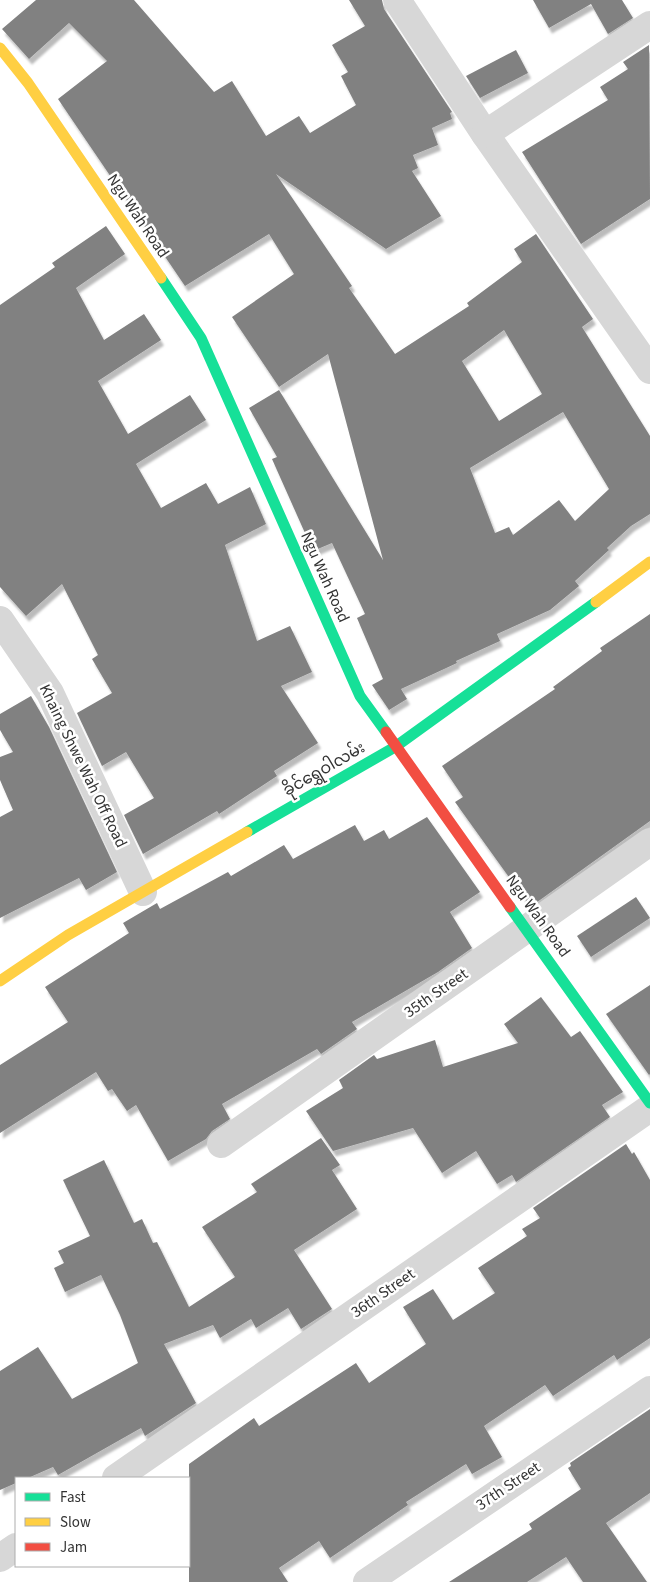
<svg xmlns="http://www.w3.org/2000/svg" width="650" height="1582" font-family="'Source Sans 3','Noto Sans Myanmar',sans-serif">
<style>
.building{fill:#818181;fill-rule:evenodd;filter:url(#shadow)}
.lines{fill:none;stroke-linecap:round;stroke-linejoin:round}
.street{stroke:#d7d7d7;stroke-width:28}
.fast{stroke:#16e098;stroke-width:11}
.slow{stroke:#ffcf43;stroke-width:11}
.jam{stroke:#f24e42;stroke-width:11}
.labels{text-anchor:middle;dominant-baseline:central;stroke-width:5;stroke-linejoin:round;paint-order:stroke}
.street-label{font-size:16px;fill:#333;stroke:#fff}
</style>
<defs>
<filter id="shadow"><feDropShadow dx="3" dy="5.5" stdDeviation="1" flood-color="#0004"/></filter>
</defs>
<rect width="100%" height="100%" fill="#fff"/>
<g class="building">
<path d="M36 0H134L214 92 232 81 266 136 299 116 310 133 356 105 341 76 348 72 332 45 365 26 349 0H382L384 9 452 112 450 113 452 119 432 128 438 145 413 155 418 168 412 171 441 216 386 249 276 174 352 286 349 288 395 354 469 306 467 303 522 262 514 249 536 234 593 319 582 327 650 436V514L631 526 607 548 609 550 575 581 579 586 550 610 497 634 500 641 456 661 457 663 401 689 407 699 389 710 372 685 383 679 357 618 365 614 332 543 313 551 272 459 277 457 249 408 279 390 383 560 328 354 279 387 232 317 294 274 269 234 185 286 58 99 107 61 69 23 29 59 2 29ZM504 330 542 394 499 421 462 361ZM563 412 609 489 575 521 559 500 513 535 509 527 495 533 470 468Z"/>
<path d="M533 0H622L633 18 608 34 591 4 549 28Z"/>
<path d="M649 45 650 199 581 244 522 152 608 100 600 87 628 69 623 62Z"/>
<path d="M516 50 528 73 480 98 466 76Z"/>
<path d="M106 226 125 254 76 288 104 340 144 314 161 340 98 381 128 434 190 395 206 420 136 464 161 508 206 483 218 504 250 487 266 524 225 545 257 641 290 626 312 672 281 686 318 743 274 771 277 776 219 814 217 811 143 854 124 815 154 798 126 752 102 766 77 713 112 693 92 659 98 655 62 584 26 616 0 587V305L55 267 52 263Z"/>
<path d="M650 614V821L533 905H529L455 802 463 797 442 766 555 689 553 687 602 651 600 648Z"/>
<path d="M31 696 49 727 117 872 86 890 79 878 0 918V817L13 810 0 780V757L13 752 0 730V714Z"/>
<path d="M427 817 480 892 450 912 472 948 438 972 352 1022 357 1029 321 1054 317 1049 222 1104 230 1119 212 1131 206 1139 168 1161 136 1105 127 1111 112 1089 108 1091 96 1072 0 1133V1065L68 1022 45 987 129 933 123 923 157 903 160 909 228 872 231 876 284 845 293 859 355 825 364 841 384 830 389 839Z"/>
<path d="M636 897 650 918 591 957 577 936Z"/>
<path d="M650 985V1074L649 1075 606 1014Z"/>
<path d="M541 997 571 1037 580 1031 623 1092 602 1105 610 1117 516 1182 512 1175 497 1184 476 1151 442 1173 413 1128 333 1151 306 1111 343 1088 339 1080 374 1055 377 1059 435 1040 443 1067 518 1043 504 1024Z"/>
<path d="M321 1138 340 1165 332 1170 357 1209 294 1250 332 1309 301 1329 288 1308 256 1328 251 1319 220 1338 213 1325 164 1344 196 1403 145 1436 141 1428 58 1475 53 1467 28 1478H16V1483L0 1490V1371L38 1347 72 1399 138 1363 120 1315 101 1275 65 1292 54 1268 64 1263 58 1251 90 1236 63 1180 104 1160 134 1223 142 1219 153 1243 157 1242 189 1307 235 1277 202 1227 257 1192 251 1184Z"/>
<path d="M626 1144 632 1154 634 1152 650 1180V1338L617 1360 614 1355 553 1396 545 1385 484 1426 502 1457 472 1474 466 1464 406 1502 408 1505 330 1558 319 1541 279 1568 288 1582H189V1464L254 1418 259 1426 356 1363 369 1383 426 1344 403 1307 433 1289 453 1320 495 1293 478 1268 527 1236 522 1229 540 1218 533 1208Z"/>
<path d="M650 1409V1493L606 1523 647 1582H583L566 1557 527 1582H449L532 1529 529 1524 581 1489 568 1468 571 1466 570 1463Z"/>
</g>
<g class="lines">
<g class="street">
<path d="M397 0 485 134 650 370"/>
<path d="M485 134 650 25"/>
<path d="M0 620 50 693 143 892"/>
<path d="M221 1144 650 842"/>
<path d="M116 1478 650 1108"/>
<path d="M0 1558 16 1547"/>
<path d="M367 1582 650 1390"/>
</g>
<g class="fast">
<path d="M161 278 201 338 360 696 386 732"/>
<path d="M247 832 395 747 596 602"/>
<path d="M510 907 650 1103"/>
</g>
<g class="slow">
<path d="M0 48 28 83 161 278"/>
<path d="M596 602 650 562"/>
<path d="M0 981 68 935 247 832"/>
</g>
<path class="jam" d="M386 732 510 907"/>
</g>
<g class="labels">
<g class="street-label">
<text transform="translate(138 216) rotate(56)">Ngu Wah Road</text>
<text transform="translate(325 577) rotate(66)">Ngu Wah Road</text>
<text transform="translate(83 766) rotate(64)">Khaing Shwe Wah Off Road</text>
<text transform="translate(324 769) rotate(-30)">ခိုင်ရွှေဝါလမ်း</text>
<text transform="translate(538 916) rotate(54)">Ngu Wah Road</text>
<text transform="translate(436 993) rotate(-35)">35th Street</text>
<text transform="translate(383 1293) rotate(-35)">36th Street</text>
<text transform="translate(508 1486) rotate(-34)">37th Street</text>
</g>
</g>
<rect x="15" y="1477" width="175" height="90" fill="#ffffff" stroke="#adadad"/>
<rect x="25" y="1493" width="25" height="8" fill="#16e098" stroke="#adadad"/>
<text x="60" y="1502" font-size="15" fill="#333333">Fast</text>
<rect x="25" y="1518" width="25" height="8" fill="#ffcf43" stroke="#adadad"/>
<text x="60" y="1527" font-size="15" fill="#333333">Slow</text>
<rect x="25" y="1543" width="25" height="8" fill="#f24e42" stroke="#adadad"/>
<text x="60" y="1552" font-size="15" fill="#333333">Jam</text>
</svg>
